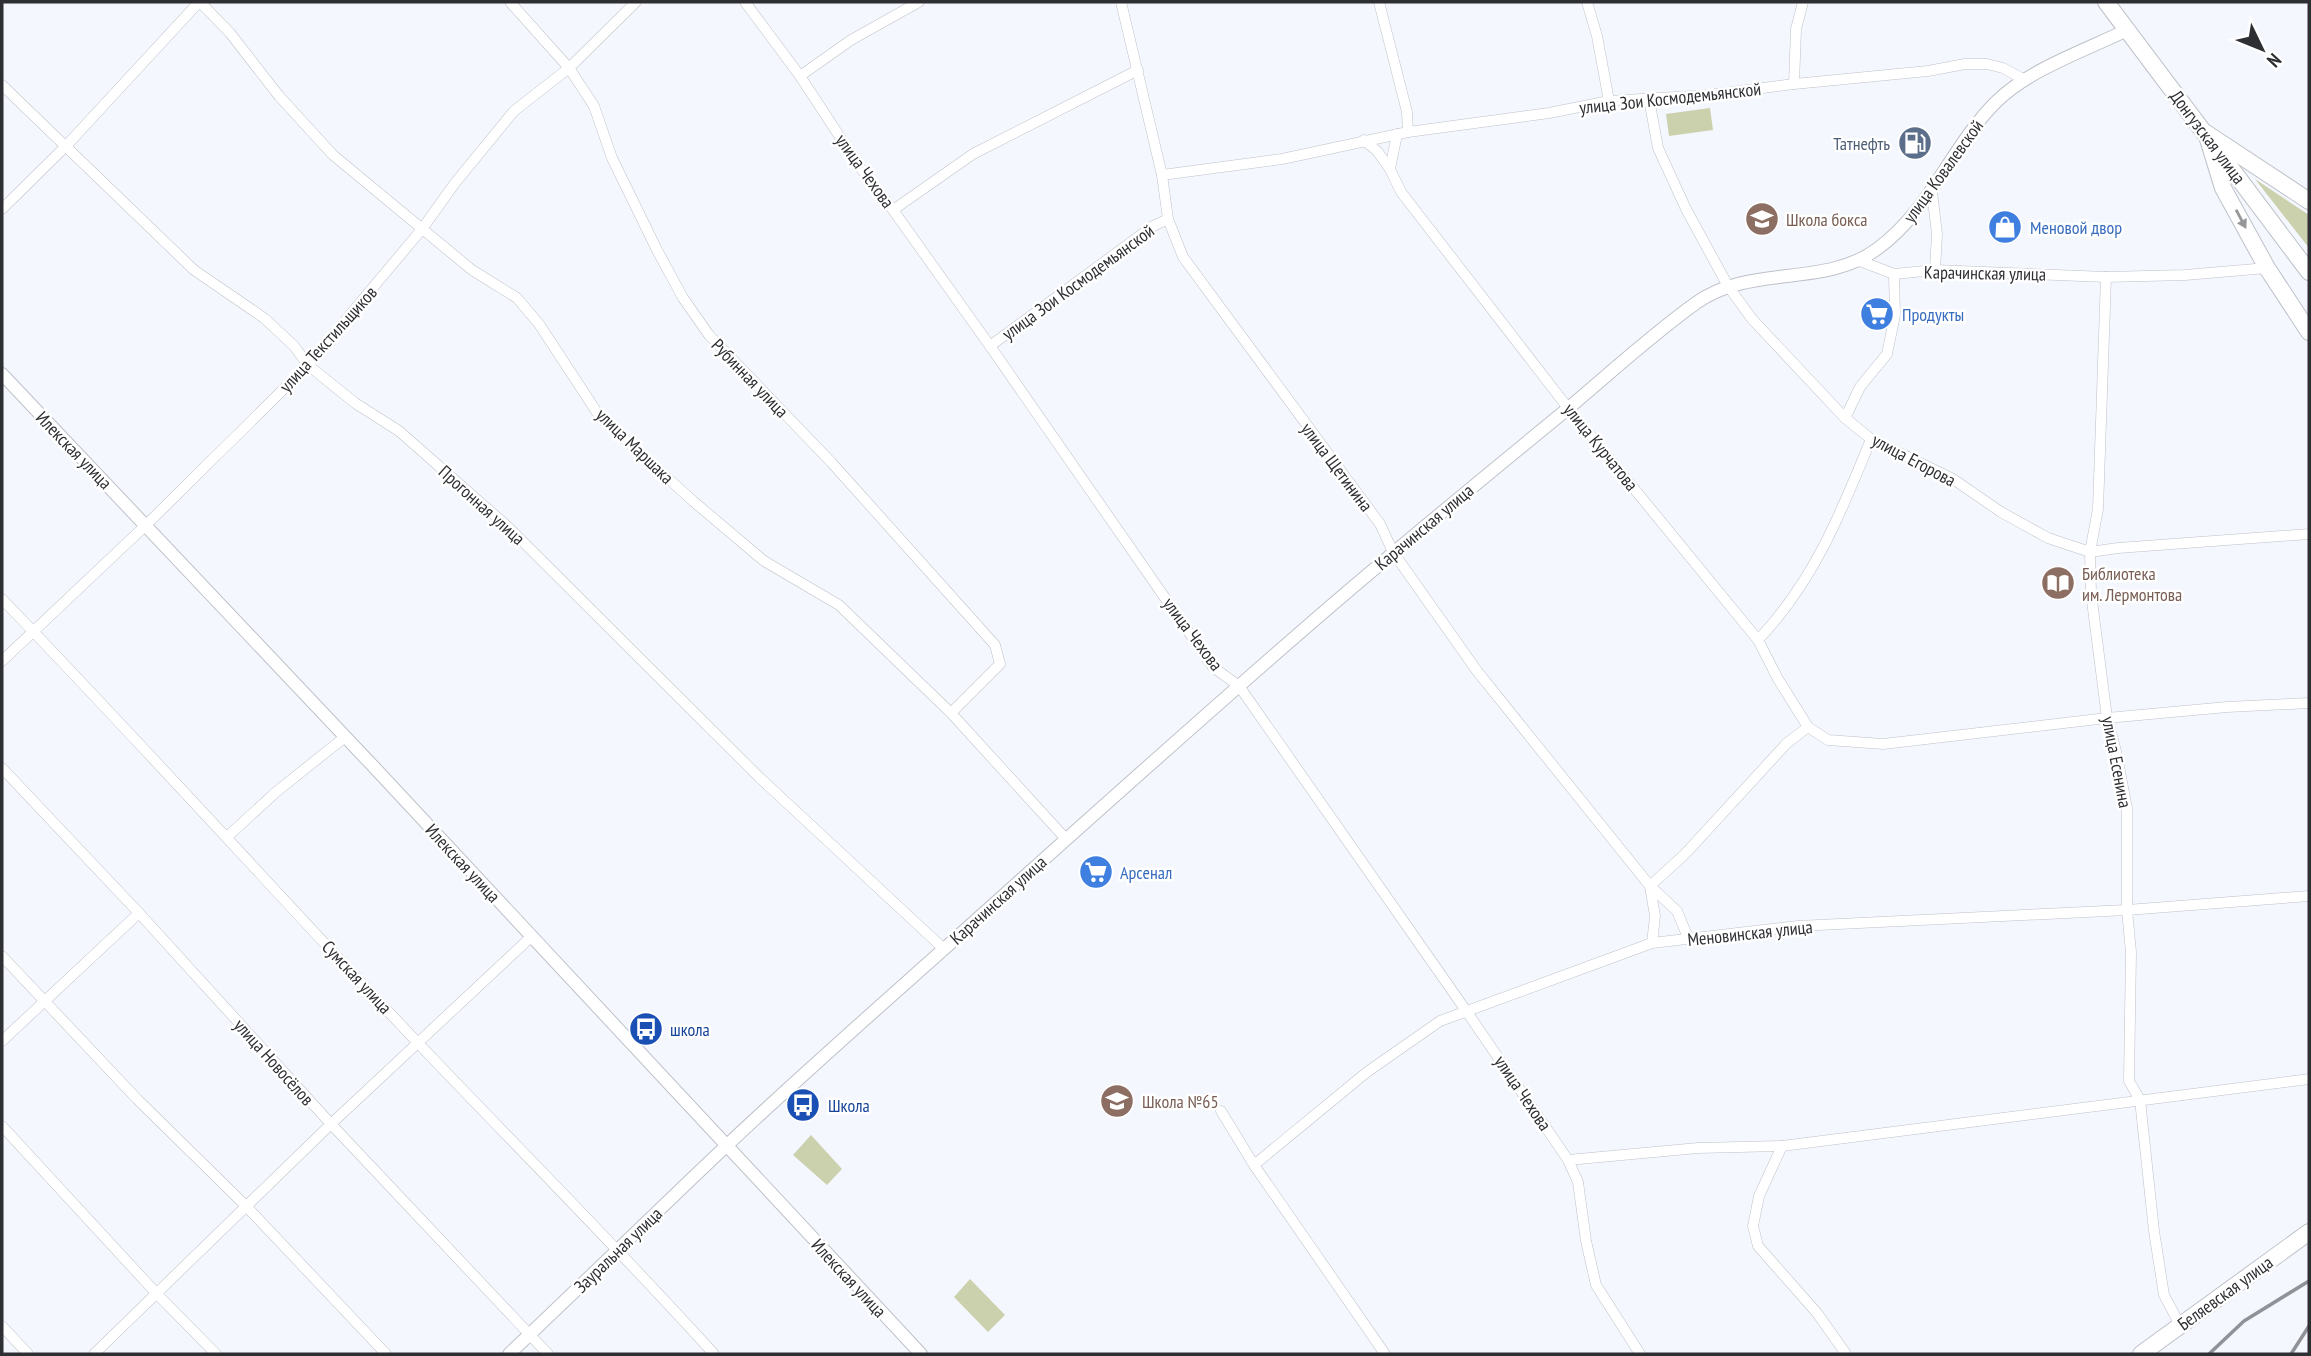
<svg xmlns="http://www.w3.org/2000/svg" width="2311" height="1356" font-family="'PT Sans Narrow',sans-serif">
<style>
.green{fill:#ccd1ad}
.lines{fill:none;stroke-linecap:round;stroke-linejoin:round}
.minor-casing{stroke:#bec1c9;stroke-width:11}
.tertiary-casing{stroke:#bec1c9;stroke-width:14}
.primary-casing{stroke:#bec1c9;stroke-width:18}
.trunk-casing{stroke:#bec1c9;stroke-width:18}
.minor{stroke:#fff;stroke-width:10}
.tertiary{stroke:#fff;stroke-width:12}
.primary{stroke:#fff;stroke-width:16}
.trunk{stroke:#fff;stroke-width:16}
.rail{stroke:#909297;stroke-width:3.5}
.oneway{fill:#969798}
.labels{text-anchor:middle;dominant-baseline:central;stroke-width:5;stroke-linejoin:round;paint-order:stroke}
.street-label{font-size:18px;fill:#2e2f32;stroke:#fff}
.service-label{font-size:18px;fill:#4e5e75;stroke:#fff;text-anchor:end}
.education-label{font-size:18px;fill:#785e54;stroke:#fff;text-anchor:start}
.shop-label{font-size:18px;fill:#366cbe;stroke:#fff;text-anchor:start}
.transit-label{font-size:18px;fill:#164399;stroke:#fff;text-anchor:start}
</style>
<rect width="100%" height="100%" fill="#f4f7fe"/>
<g class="green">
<path d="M1710 108 1713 130 1669 136 1666 114Z"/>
<path d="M2255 179 2309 215V248Z"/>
<path d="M811 1135 842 1169 827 1185 793 1155Z"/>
<path d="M970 1279 1005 1315 988 1332 954 1297Z"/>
</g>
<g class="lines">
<g class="minor-casing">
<g id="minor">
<path d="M200 2 230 33 279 96 333 155 472 270 517 298 539 324 600 417 693 501 764 561 839 605 951 713 1066 839"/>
<path d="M510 2 569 68 594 106 612 158 657 250 683 298 709 335 831 462 995 645 1000 664 951 713"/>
<path d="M745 2 800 76 859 166 893 210 990 346 1213 667 1239 686 1467 1012 1568 1160 1578 1182 1586 1241 1596 1285 1640 1354"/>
<path d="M1121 2 1162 175 1168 219 1183 257 1380 524 1393 552 1477 671 1650 886 1677 911 1689 940"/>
<path d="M1379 2 1407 112 1408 132"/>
<path d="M1587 2 1597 36 1609 101"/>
<path d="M800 76 851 40 919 2"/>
<path d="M1794 84 1796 29 1803 2"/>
<path d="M2 85 194 270 264 318 294 346 308 365 355 403 399 431 507 526 760 778 944 949"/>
<path d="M1649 99 1658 148 1686 209 1728 286 1752 319 1845 418 1871 439 1953 479 2001 512 2048 538 2090 552 2118 548 2309 534"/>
<path d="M1397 134 1390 169 1401 192 1568 408 1758 640 1778 679 1808 727 1828 740 1883 744 2107 718 2227 707 2309 703"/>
<path d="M1364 140 1377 151 1390 169"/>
<path d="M1162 175 1282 159 1408 132 1549 113 1609 101 1709 95 1794 84 1928 71 1965 64H1987L2003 68 2023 79"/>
<path d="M1932 192 1937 234 1935 270"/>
<path d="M2 209 66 146 199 2"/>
<path d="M893 210 973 154 1138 70"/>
<path d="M1860 261 1894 274 1935 270 2106 277 2185 275 2267 268"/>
<path d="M2106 277 2098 509 2090 552 2091 593 2107 718 2116 751 2127 808V910L2131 952 2129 1081 2140 1100 2154 1231 2164 1295 2180 1325"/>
<path d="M990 346 1153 226 1168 219"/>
<path d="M1845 418 1860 387 1887 354 1895 315 1894 274"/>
<path d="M2 599C143 745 279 896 418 1043 517 1147 618 1248 714 1354"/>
<path d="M1758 640C1814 581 1841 513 1871 439"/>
<path d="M2 661 146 525 308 365 422 229 455 183 514 111 569 68 636 2"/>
<path d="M2 768 139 913 331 1124 548 1354"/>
<path d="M227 837 276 792 345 737"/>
<path d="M1650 886 1685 854 1787 743 1808 727"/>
<path d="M1650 886 1655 916 1652 943"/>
<path d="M2 956 137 1099 246 1206 386 1354"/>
<path d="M2 1041 139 913"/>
<path d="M1221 1111 1254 1165 1385 1354"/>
<path d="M2 1126 157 1294 216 1354"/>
<path d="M1782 1146 1759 1196 1753 1226 1758 1246 1817 1313 1846 1354"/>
<path d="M1568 1160 1698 1148 1782 1146 2309 1079"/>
<path d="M1254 1165 1367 1072 1440 1021 1652 943 1798 926 2127 910 2309 896"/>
<path d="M2 1326 28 1354"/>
<path d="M94 1354 331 1124 531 937"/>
</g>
</g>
<g class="tertiary-casing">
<g id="tertiary">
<path d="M2 374 372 765 921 1354"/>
<path d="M509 1354C581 1286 652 1216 724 1148 796 1080 871 1014 945 948 1064 841 1183 734 1303 630 1389 555 1477 483 1565 411 1608 375 1650 336 1696 303 1750 264 1825 288 1877 249 1931 210 1951 146 1997 101 2030 69 2086 50 2127 30"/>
</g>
</g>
<g class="primary-casing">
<g id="primary">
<path d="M2206 133 2309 201"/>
<path d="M2208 139 2223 188 2267 268 2309 332"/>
<path d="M2141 1354 2309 1232"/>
</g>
</g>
<g class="trunk-casing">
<path id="trunk" d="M2106 2 2309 272"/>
</g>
<use href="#minor" class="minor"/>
<use href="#tertiary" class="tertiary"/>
<use href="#primary" class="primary"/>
<use href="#trunk" class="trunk"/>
<g class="rail">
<path d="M2209 1354 2244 1321 2309 1281"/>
<path d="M2291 1354 2309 1326"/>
</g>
</g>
<defs><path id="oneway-solid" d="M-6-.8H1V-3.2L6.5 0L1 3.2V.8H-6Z" transform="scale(1.75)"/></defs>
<use class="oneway" href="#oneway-solid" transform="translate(2241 219) rotate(62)"/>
<defs>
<g id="fuel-disc" transform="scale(1.75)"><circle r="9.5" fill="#5c6f8a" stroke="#fff"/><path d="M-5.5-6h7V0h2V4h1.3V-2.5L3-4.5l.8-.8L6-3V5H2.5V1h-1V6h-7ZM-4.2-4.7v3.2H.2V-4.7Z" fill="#fff"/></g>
<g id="school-disc" transform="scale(1.75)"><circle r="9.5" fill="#8d6e63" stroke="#fff"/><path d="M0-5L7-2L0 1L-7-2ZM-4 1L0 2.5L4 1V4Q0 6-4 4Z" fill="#fff"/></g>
<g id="shop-disc" transform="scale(1.75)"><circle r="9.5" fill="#3f7fe0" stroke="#fff"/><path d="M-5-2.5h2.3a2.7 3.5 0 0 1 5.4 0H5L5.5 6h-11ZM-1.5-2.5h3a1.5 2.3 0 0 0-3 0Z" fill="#fff"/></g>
<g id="supermarket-disc" transform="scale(1.75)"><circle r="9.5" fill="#3f7fe0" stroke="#fff"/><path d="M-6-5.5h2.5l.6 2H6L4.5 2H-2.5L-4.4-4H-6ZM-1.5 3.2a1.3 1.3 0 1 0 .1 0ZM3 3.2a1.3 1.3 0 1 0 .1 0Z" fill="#fff"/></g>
<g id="library-disc" transform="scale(1.75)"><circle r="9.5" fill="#8d6e63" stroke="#fff"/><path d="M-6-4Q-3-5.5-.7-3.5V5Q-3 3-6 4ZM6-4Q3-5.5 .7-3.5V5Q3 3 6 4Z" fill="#fff"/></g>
<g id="bus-disc" transform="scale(1.75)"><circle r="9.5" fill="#1a4fb4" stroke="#fff"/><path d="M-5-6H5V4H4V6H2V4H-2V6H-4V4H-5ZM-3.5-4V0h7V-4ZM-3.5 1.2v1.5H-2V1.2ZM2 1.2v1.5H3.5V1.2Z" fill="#fff"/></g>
</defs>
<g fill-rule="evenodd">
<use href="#fuel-disc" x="1915" y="143"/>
<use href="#school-disc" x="1762" y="219"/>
<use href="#shop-disc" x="2005" y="227"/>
<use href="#supermarket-disc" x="1877" y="314"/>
<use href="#library-disc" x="2058" y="583"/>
<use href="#supermarket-disc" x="1096" y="872"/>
<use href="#bus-disc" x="646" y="1029"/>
<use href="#school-disc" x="1117" y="1101"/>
<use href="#bus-disc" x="803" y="1105"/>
</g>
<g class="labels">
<g class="street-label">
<text transform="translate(1670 98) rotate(-6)">улица Зои Космодемьянской</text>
<text transform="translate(2208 137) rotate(53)">Донгузская улица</text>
<text transform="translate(865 171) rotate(54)">улица Чехова</text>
<text transform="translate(1943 171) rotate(-54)">улица Ковалевской</text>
<text transform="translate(1985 273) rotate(1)">Карачинская улица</text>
<text transform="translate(1078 282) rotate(-36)">улица Зои Космодемьянской</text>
<text transform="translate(328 339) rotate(-48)">улица Текстильщиков</text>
<text transform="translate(750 378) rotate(46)">Рубинная улица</text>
<text transform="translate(635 446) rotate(44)">улица Маршака</text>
<text transform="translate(1601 447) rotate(51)">улица Курчатова</text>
<text transform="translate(74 450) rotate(46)">Илекская улица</text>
<text transform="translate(1914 460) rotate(28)">улица Егорова</text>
<text transform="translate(1337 467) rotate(53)">улица Щетинина</text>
<text transform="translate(482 505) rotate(42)">Прогонная улица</text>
<text transform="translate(1424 527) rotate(-40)">Карачинская улица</text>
<text transform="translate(1193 634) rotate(53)">улица Чехова</text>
<text transform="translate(2117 762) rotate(79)">улица Есенина</text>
<text transform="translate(463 863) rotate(47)">Илекская улица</text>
<text transform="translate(998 900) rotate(-42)">Карачинская улица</text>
<text transform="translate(1750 933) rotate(-6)">Меновинская улица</text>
<text transform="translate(357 977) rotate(47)">Сумская улица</text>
<text transform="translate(274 1062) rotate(48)">улица Новосёлов</text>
<text transform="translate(1523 1093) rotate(56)">улица Чехова</text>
<text transform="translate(618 1250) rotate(-44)">Зауральная улица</text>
<text transform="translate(849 1278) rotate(47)">Илекская улица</text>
<text transform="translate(2225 1293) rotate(-36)">Беляевская улица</text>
</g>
<g class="service-label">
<text x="1890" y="143">Татнефть</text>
</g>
<g class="education-label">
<text x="1786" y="219">Школа бокса</text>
<text x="2082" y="573">Библиотека<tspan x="2082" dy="21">им. Лермонтова</tspan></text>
<text x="1142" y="1101">Школа №65</text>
</g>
<g class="shop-label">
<text x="2030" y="227">Меновой двор</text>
<text x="1902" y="314">Продукты</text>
<text x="1120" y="872">Арсенал</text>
</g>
<g class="transit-label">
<text x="670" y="1029">школа</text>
<text x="828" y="1105">Школа</text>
</g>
</g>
<rect width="2311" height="1356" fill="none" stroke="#2e2f32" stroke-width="7"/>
<g transform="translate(2262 49) rotate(133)" stroke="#ffffff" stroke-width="5" paint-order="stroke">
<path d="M0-5L12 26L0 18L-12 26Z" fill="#2e2f32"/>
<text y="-10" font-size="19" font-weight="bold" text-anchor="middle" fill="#2e2f32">N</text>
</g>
</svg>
